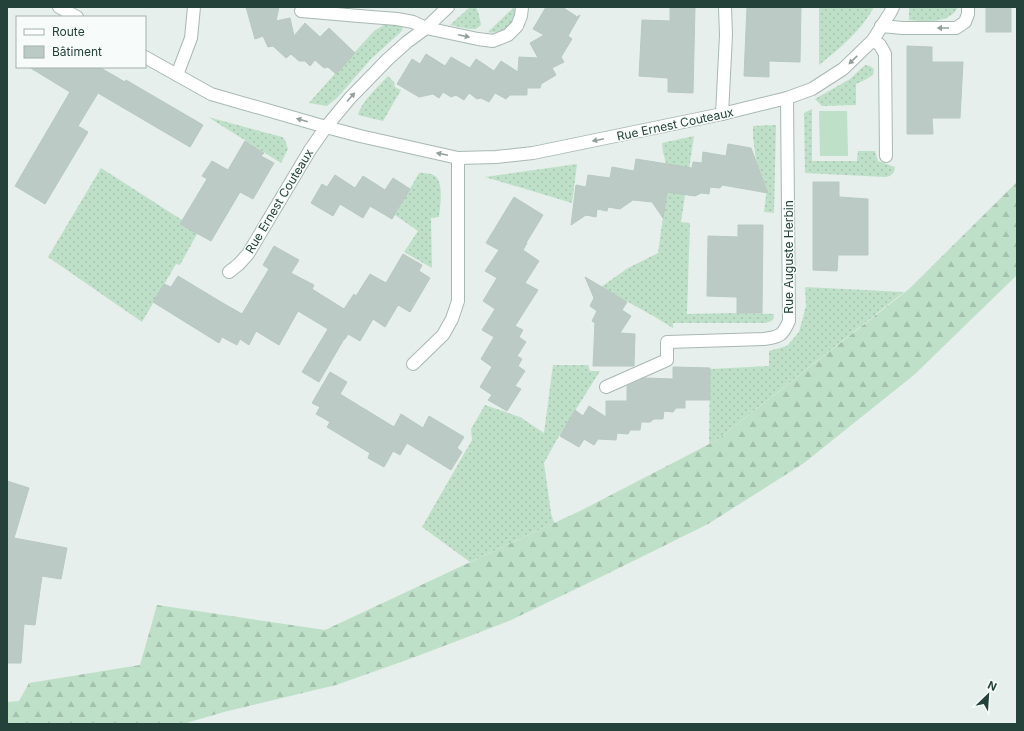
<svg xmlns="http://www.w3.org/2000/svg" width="1024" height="731" font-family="Inter,sans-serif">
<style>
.grass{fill:url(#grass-dots)}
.forest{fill:url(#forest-firs)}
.pitch{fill:#bfe0c8}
.building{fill:#bbcac4;stroke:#b8c9c2}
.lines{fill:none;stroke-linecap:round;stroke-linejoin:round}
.lane-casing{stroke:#a8b8b2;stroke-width:14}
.street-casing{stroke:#a8b8b2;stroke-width:14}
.lane{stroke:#fff;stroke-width:12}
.street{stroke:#fff;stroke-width:12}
.oneway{fill:#92a09c}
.labels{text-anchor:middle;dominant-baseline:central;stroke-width:3;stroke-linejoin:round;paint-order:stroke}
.street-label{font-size:12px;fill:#24423a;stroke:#f7fbf9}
</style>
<defs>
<pattern id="grass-dots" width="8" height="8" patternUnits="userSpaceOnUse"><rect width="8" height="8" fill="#bfe0c8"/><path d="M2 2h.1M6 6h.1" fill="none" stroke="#a4c1ad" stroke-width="1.8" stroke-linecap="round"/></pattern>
<pattern id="forest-firs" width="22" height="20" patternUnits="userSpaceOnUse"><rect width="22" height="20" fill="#bfe0c8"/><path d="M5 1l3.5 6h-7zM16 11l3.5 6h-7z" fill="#a4c1ad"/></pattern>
</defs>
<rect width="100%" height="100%" fill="#e6efeb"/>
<g class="grass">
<path d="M470 7H476L479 15 481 25 476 29H469L450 25Z"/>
<path d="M514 7C514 10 515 12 515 14 514 26 498 35 488 32Z"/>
<path d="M819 7H874C861 31 840 48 819 65Z"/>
<path d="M909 7H958C950 24 925 22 909 20Z"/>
<path d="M389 23 403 26 402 31 371 59 337 98 327 106 309 103 331 78 374 31 382 26Z"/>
<path d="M865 65 870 66 874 69 873 75 865 80 856 84V105L822 106 815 99 850 79Z"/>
<path d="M388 76 394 82 395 87 401 90 383 121 358 115C361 102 379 86 388 76Z"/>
<path d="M812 109V161H857L858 151H875L878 161 895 167 894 172 890 176 885 177 805 173 804 113Z"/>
<path d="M208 117 282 137 285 140 288 149 281 163Z"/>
<path d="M776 125 774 213 764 212 767 189 756 160 753 137V126Z"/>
<path d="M694 136 681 222 690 223 687 314 737 313 774 314 773 320 766 323H673V328L655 317 601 287 628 268 658 253 669 175 663 152 662 143Z"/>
<path d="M577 164 572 203 485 177Z"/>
<path d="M101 168 182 220 197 234 180 265 176 264 142 322 48 257Z"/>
<path d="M419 173C424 173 431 173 435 176 444 182 440 207 439 217L431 218 432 268 404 252 418 231 395 215Z"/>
<path d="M805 287 904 292 717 440 709 444 710 369 769 366V351L787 346 799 332 806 306Z"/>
<path d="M553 365H588L590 371H600L556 441 544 463 551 513 554 523 470 562 422 527 472 440 471 429 485 405 520 417 544 433Z"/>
</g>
<path class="forest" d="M1017 182V275L914 375 804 463 708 524 609 573 509 621 415 657 336 685 224 712 183 724H7V702L19 701 29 683 140 665 157 605 325 630 582 510 717 440 909 289Z"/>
<path class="pitch" d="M819 111H847L848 156H820Z"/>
<g class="building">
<path d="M246 7H279L276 21 290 18 294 36 305 23 320 37 329 28 355 53 336 74 328 67 324 68 315 60 310 66 305 61H299L291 54 286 58 273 46 268 47 263 36 255 39Z"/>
<path d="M546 7H562L576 16 575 18 580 15 568 36 572 39 561 57 564 62 552 68 556 75 541 84 540 88H527V95H510L506 99 495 93 489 102 481 98 477 99 469 93 464 100 456 95 451 97 443 92 439 98 433 94 419 97 397 84 412 59 420 64 426 54 445 66 451 57 470 68 476 59 494 71 501 61 518 72 519 57 538 58 530 43 544 35 533 29Z"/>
<path d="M670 7H695L693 93 668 92V78L639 76 642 20 670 21Z"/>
<path d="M747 7H801L800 62 769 61V77L744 76Z"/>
<rect x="986" y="7" width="25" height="25"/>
<path d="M907 46 932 47V62H963L960 118H932L933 134H907Z"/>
<path d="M29 67H99L125 82 126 80 203 125 190 147 98 93 78 126 88 132 45 204 15 186 70 92Z"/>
<path d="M245 141 264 153 261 156 274 163 253 199 240 192 211 241 180 224 207 179 202 176 212 161 228 170Z"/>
<path d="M728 144 751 148 768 193 722 185 720 188 710 187 709 194 701 193 695 196 667 192 663 218 652 202 633 200 620 209 608 207 607 211 597 209 596 217 586 215 571 225 576 185 586 187 588 175 610 178 612 167 634 171 636 159 692 168 693 162 702 163 703 152 726 156Z"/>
<path d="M335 175 355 188 363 176 385 190 393 178 410 189 392 219 370 206 363 218 340 204 333 216 311 203 322 184 327 187Z"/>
<path d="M813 182H839V197L868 199V255H838L837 271 813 270Z"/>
<path d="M514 197 543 215 526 243H527L523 250 539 261 525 283 538 290 515 326 523 330 519 337 526 342 517 356 522 359 518 366 525 371 515 386 521 389 507 411 488 400 492 395 480 387 492 367 481 359 494 337 482 330 495 309 483 301 497 278 485 271 499 250 486 243Z"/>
<path d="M738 225H763L762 313H737V297L707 296 708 236 738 237Z"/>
<path d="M274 246 299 260 291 273 314 285 312 289 344 309 354 294 356 296 370 274 386 283 403 254 422 265 419 271 430 278 410 312 398 305 385 327 373 319 360 341 348 334 345 339H344L319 382 302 372 328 329 298 311 279 345 256 331 249 345 240 339 237 345 222 337 219 343 153 302 164 284 171 287 178 276 221 302 242 314 269 269 263 265Z"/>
<path d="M585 277 627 302 622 310 631 316 620 333 635 334 634 366H593L595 323 592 321 597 311 590 306 594 298Z"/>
<path d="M673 367 710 368V400H685V408H676L673 412 664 411 663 419H654L650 422H641L640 430H630L628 434 617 433 616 440 598 439 594 445 584 439 579 447 560 436 575 410 583 416 589 406 606 417V401H627V386L645 378 673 379Z"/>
<path d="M330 372 347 382 340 394 394 427 401 414 423 428 429 416 464 437 457 448 462 452 451 470 407 443 400 455 393 451 384 467 368 458 370 453 327 427 330 422 316 414 320 407 312 403Z"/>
<path d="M7 481 29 488 14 538 67 548 61 579 42 576 35 625 24 624 21 663H7Z"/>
</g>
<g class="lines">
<g class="lane-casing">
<path id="lane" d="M301 11 371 17 397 19 413 22 426 28 478 39 493 41 508 35 517 26 521 16 522 7"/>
</g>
<g class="street-casing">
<g id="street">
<path d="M59 7 77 17"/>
<path d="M881 26 903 28H956L965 22 968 14V7"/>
<path d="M873 40 880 45 885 54 886 156"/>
<path d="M145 57 211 94 326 127 360 136 458 158 496 157 533 153 722 114 787 98 812 89 843 69 873 40 890 13 893 7"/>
<path d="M177 75 191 38 194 7"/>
<path d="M722 114 726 35 725 7"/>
<path d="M229 272 239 264 248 254 310 150 326 127 350 98 388 59 407 42 426 28 448 7"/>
<path d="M413 364 443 335 452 319 458 301V158"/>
<path d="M606 387 667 360V342L764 339C780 337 783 335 789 321L787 98"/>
</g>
</g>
<use href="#lane" class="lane"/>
<use href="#street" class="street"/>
</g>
<defs><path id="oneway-solid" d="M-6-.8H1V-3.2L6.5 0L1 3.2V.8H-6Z"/></defs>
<g class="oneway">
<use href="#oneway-solid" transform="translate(943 28) rotate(-180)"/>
<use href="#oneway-solid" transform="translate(464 36) rotate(12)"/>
<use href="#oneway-solid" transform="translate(853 60) rotate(136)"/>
<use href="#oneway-solid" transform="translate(351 97) rotate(-48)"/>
<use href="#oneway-solid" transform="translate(302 120) rotate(-164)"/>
<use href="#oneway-solid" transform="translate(598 140) rotate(168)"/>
<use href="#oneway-solid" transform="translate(442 154) rotate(-168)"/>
</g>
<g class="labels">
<g class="street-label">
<text transform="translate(675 124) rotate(-12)">Rue Ernest Couteaux</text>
<text transform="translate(279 201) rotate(-59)">Rue Ernest Couteaux</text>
<text transform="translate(788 257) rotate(-90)">Rue Auguste Herbin</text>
</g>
</g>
<rect width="1024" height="731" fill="none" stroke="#24423a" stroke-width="16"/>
<rect x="16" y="16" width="130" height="52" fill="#f7fbf9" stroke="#a3b1ad"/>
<rect x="24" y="29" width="20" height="6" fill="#ffffff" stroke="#a3b1ad"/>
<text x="52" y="36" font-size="12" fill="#24423a">Route</text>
<rect x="24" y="46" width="20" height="12" fill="#bbcac4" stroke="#a3b1ad"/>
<text x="52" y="56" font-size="12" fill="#24423a">Bâtiment</text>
<g transform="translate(988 695) rotate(25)" stroke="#f7fbf9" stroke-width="3" paint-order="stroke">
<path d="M0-3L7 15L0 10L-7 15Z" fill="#24423a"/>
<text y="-6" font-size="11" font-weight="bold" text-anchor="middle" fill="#24423a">N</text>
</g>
</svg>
